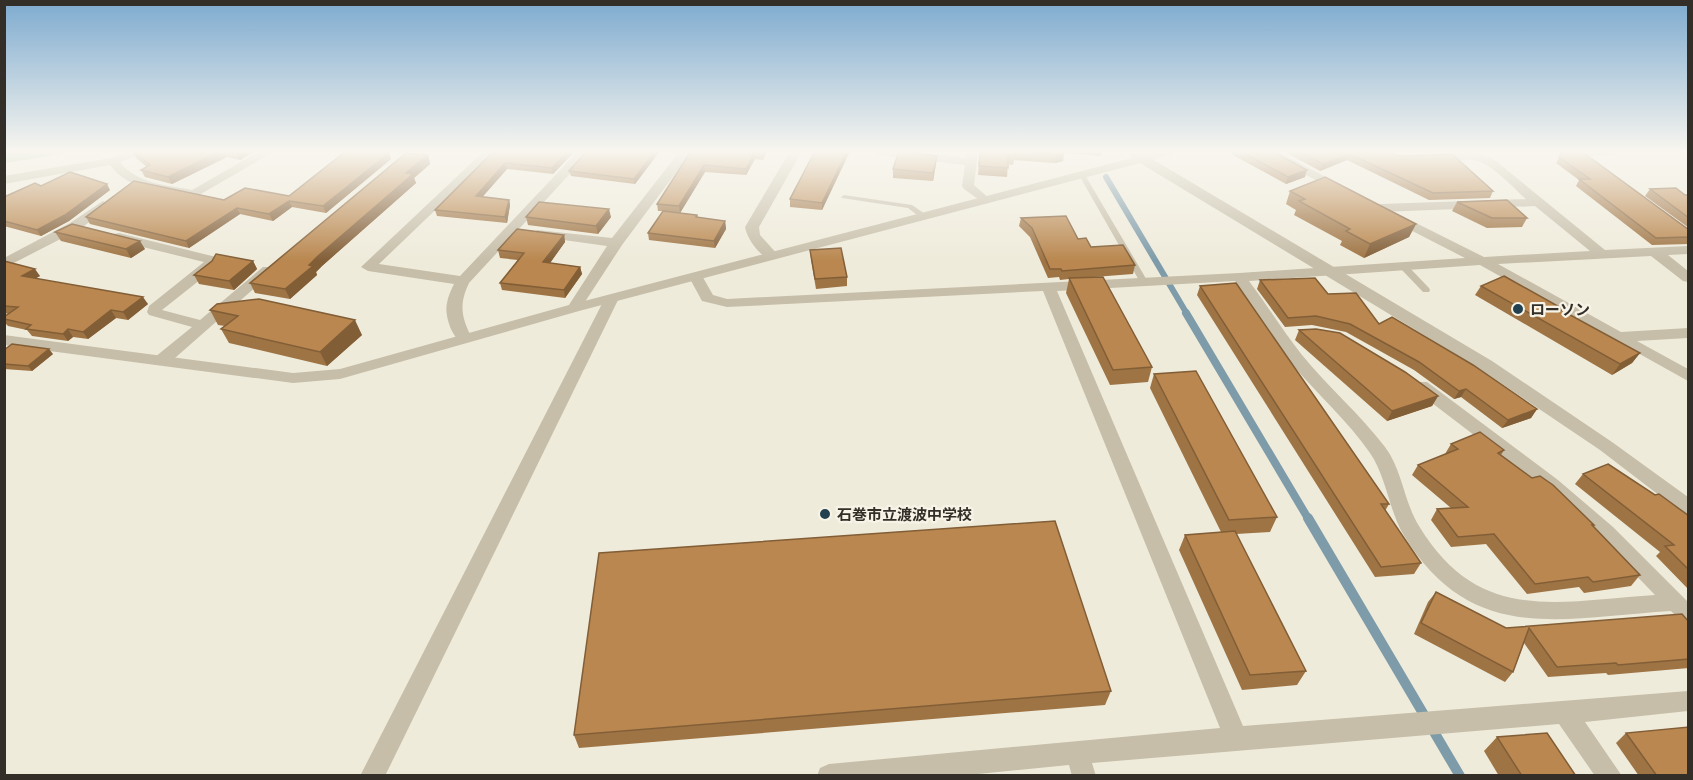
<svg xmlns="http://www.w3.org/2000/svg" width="1693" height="780" font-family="'IBM Plex Sans','Noto Sans JP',sans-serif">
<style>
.green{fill:#a9bc9d}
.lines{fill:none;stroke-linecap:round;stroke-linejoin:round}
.stream-far2{stroke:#7d9ba9;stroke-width:6}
.stream-far1{stroke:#7d9ba9;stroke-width:8}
.stream{stroke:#7d9ba9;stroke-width:10}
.service{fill:#c6bea9;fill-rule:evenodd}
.minor{fill:#c6bea9;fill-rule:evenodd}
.tertiary{fill:#c6bea9;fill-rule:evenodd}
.wall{fill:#9f7444}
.shaded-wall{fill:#825e37}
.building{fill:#b9874f;stroke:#825e37;stroke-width:1.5}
.poi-dot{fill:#224050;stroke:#f7f4e7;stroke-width:2}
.labels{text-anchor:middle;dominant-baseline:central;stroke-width:4.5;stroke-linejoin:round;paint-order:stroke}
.poi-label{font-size:15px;font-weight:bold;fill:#332f28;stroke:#f7f4e7;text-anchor:start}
</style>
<rect width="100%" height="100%" fill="#efebdb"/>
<path class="green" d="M5 151H81L5 163Z"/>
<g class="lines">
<path class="stream-far2" d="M1106 177 1187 314"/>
<path class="stream-far1" d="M1186 313 1309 520"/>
<path class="stream" d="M1308 518 1460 776"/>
<g class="service">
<path d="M1615 151 1617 153 1614 155 1586 156 1588 158 1585 160 1577 154 1580 152Z"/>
<path d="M1082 173 1085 175 1148 282 1147 284H1144L1140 282 1079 175Z"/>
<path d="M844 195 912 205 928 216 927 218H921L908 208 842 198 841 197Z"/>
<path d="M1401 265H1407L1429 288 1430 290 1429 292H1423L1401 269 1400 267Z"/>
</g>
<g class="minor">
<path d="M130 151H148L120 162C137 184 167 185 192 190L260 151H275L194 198C165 192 129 191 110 165L4 184V176L111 158Z"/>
<path d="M484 151H497L379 264 460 276 578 151H591L469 283C459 304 461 317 472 338L464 343C452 340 444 315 447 303 448 296 451 290 454 284L368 271 361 267Z"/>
<path d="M680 151H692L622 245 579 311H569L567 308 607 246 542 237 537 236 535 233 537 230 612 238Z"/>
<path d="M790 151H802L759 227 760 235 779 256 772 260C760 257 747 239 745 227Z"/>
<path d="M871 151H911L966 158 968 151H978L974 185 991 200 985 204 964 189 962 186 965 165 877 155Z"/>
<path d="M1159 151H1181L1143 163 1137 159 1139 156Z"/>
<path d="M1261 151H1277L1348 189 1346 192H1338Z"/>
<path d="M1471 152 1491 157 1605 250 1688 246V254L1668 255 1688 271V282L1683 281 1651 256 1498 264 1621 332 1688 328V338L1637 341 1688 369V381L1480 265 1249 281C1267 305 1283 331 1302 355 1328 387 1360 414 1385 447 1402 469 1404 502 1419 526 1479 625 1557 601 1655 595L1599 537 1546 490 1415 390 1413 386 1415 382H1427L1558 480 1613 527 1688 602V624L1681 621 1671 611C1559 618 1471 646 1403 534 1389 510 1386 476 1370 453 1348 421 1317 394 1292 364 1272 338 1254 309 1235 281L1057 291 1243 726 1688 691V711L1585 722 1622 776H1595L1559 724 1092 763 1096 776H1072L1069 765 958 776H817L820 768 829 764 1220 728 1043 291 727 307 702 301 689 277 691 274H701L713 295 727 299 1239 273 1465 258 1389 219 1387 216 1389 213 1394 212 1484 257 1590 251 1535 206 1381 212 1375 208 1381 204 1526 199C1511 186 1492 163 1473 160 1460 158 1437 167 1427 158L1433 154Z"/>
<path d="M103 201 109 205 108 208 80 229 4 268V258L70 223Z"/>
<path d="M119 233 216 257 218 260 215 268 162 310 200 320 263 267H273L275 270 167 365H155L153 361 155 357 192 327 149 315 147 312 149 306 204 262 114 240 112 237 114 234Z"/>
<path d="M612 294 619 298 385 776H360L605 298Z"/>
</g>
<path class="tertiary" d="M1135 151 1147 156 1492 361 1612 442 1688 497V514L1681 512 1600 450 1480 369 1140 163 579 311 340 379 293 383 4 345V335L293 373 340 369 569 305 1132 158 1129 155Z"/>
</g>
<g class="wall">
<path d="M132 151H255L240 160 227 157 172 184 145 177 141 170 147 167 136 158Z"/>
<path d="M494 151H575L553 174 507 169 482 197 509 200 510 205 507 223 437 216 435 210Z"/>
<path d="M660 151 635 184 571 176 569 171Z"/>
<path d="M691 151H767L763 160 755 159 746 175 705 172 680 213 697 215 698 218 725 221 726 229 715 248 649 240 648 233 663 211H658L657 204Z"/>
<path d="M850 151 822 210 790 207V199Z"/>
<path d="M980 151H1102L1101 156 1064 153 1063 161 1055 163 1014 160 1013 165 1008 164 1007 177 978 175Z"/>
<path d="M1232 151H1272L1305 177 1286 184 1231 154Z"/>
<path d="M1283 151H1388L1399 156 1493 191 1490 198 1429 200 1347 160 1320 171Z"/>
<path d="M428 155 430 164 414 178 416 183 322 266 316 272 317 275 290 299 255 293 250 283Z"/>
<path d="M1559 157 1689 230V244L1652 245 1576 186 1579 180 1556 163Z"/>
<path d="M391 159 326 213 292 207 273 221 240 214 189 248 90 224 86 217 224 200 289 196Z"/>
<path d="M936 164 933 181 893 178V169Z"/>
<path d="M41 186 110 190 69 221 41 236 4 226V196Z"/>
<path d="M1650 189 1689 195V228L1645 196Z"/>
<path d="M1290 191 1416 224 1409 237 1364 258 1340 245 1342 241 1294 215 1296 210 1286 204Z"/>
<path d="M1457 202 1527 218 1522 227 1487 228 1452 211Z"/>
<path d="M526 217H611L598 234 528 225Z"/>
<path d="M1021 218 1078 239 1091 247 1135 265 1133 274 1094 277 1152 367 1148 382 1110 385 1066 293 1069 279 1060 280 1059 277 1048 278 1030 237 1019 226Z"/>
<path d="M55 232 145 249 131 258 61 241Z"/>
<path d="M564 235 565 242 550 263 580 267 582 274 565 298 502 290 500 283 518 260 500 258 498 250Z"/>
<path d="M810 250 847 277V286L816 289 811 259Z"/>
<path d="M4 261 40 276 36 278 148 304 128 320 116 318 88 339 73 337 68 341 32 336 27 330 8 326 4 322V317L9 314 4 313Z"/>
<path d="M253 261 257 269 234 290 199 284 194 275Z"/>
<path d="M1260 280 1328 294 1379 324 1537 409 1531 418 1502 428 1461 397 1454 399 1414 370 1346 332 1312 325 1285 327 1257 289Z"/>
<path d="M1200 286 1389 504 1385 511 1421 563 1414 574 1375 577 1197 295Z"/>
<path d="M1481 286 1563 309 1562 311 1640 353 1632 363 1612 375 1475 295Z"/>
<path d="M210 310 362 335 327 366 229 343 221 329 225 326 218 325Z"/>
<path d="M1299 330 1438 396 1432 406 1387 421 1295 340Z"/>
<path d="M4 350 53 354 32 371 4 369Z"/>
<path d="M1154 374 1277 517 1270 532 1236 534 1306 671 1297 685 1242 690 1179 550 1185 535 1221 532 1150 388Z"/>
<path d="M1451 444 1504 450 1501 455 1593 526 1640 575 1631 586 1584 593 1579 587 1527 594 1486 544 1451 547 1431 520 1437 509 1451 508 1412 475 1418 465 1445 454Z"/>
<path d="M1583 474 1689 516V590L1656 556 1660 552 1575 484Z"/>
<path d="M1436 592 1506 628 1689 622V668L1608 675 1606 673 1548 677 1524 643 1513 672 1505 682 1414 634 1428 602Z"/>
<path d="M1111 691 1105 705 579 748 574 735Z"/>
<path d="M1626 733 1689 776H1639L1616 743Z"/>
<path d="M1497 737 1576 776H1499L1484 751Z"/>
</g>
<g class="shaded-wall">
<path d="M220 151H224L227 157 172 184 168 177Z"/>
<path d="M238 151H255L240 160 236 153Z"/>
<path d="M568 151H575L553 174 552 168Z"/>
<path d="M655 151H660L635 184 634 179Z"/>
<path d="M763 151H767L763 160Z"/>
<path d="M847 151H850L822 210V203Z"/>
<path d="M1064 152 1063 161 1055 163 1056 155Z"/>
<path d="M389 153 391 159 326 213 323 206Z"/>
<path d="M754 153 755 159 746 175V169Z"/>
<path d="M1350 154 1347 160 1320 171 1323 164Z"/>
<path d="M428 155 430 164 414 178 416 183 322 266 316 272 317 275 290 299 285 289 317 257 406 173Z"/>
<path d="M937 156 936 164 933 181V173Z"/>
<path d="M505 163 507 169 478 202 476 196Z"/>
<path d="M704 165 705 172 680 213 679 206Z"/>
<path d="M1307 170 1305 177 1286 184 1288 177Z"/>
<path d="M107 184 110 190 69 221 41 236 37 230Z"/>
<path d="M509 200 510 205 507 223 505 217Z"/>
<path d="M289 201 292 207 273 221 269 214Z"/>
<path d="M237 208 240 214 189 248 186 241Z"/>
<path d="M609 209 611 217 598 234 596 226Z"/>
<path d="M725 221 726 229 715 248 714 241Z"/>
<path d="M1416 224 1409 237 1364 258 1370 244Z"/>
<path d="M564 235 565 242 545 270 543 262Z"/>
<path d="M140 241 145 249 131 258 126 249Z"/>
<path d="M253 261 257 269 234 290 229 281Z"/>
<path d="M580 267 582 274 565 298 564 290Z"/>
<path d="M35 269 40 276 27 283 22 276Z"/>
<path d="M143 297 148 304 128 320 123 312Z"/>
<path d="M111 310 116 318 88 339 83 332Z"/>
<path d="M355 320 362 335 327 366 320 352Z"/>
<path d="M68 329 73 337 68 341 63 334Z"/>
<path d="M49 349 53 354 32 371 28 366Z"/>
<path d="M1640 353 1632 363 1612 375 1620 364Z"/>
<path d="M1466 389 1461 397 1454 399 1459 391Z"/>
<path d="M1438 396 1432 406 1387 421 1392 411Z"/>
<path d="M1537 409 1531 418 1502 428 1508 420Z"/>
</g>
<g class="building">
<path d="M132 151H220L168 177 141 170 150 165Z"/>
<path d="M346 151H377L389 153 323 206 289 201 269 214 237 208 186 241 86 217 134 181 224 200 245 188 289 196Z"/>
<path d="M494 151H568L552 168 505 163 476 196 509 200 505 217 435 210Z"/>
<path d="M587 151H655L634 179 569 171Z"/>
<path d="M691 151H763V153H754L746 169 704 165 679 206 657 204Z"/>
<path d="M815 151H847L822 203 790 199Z"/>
<path d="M899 151 937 156 933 173 893 169Z"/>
<path d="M980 151H1014L1015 156H1008V168L979 166Z"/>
<path d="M1015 151H1064V152L1056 155Z"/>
<path d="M1240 151H1272L1307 170 1288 177Z"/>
<path d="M1298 151H1388L1399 156 1452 154 1493 191 1433 193 1350 154 1323 164Z"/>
<path d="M1563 151H1581L1689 230V237L1656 238 1579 179H1590L1559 157Z"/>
<path d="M406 153 428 155 406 173 413 174 317 257 309 265 313 266 285 289 250 283Z"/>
<path d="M70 172 107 184 65 215 37 230 4 221V197L35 183 41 186Z"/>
<path d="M1325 177 1416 224 1370 244 1346 231 1350 229 1299 201 1305 199 1290 191Z"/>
<path d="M1676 188 1685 195H1689V218L1650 189Z"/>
<path d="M1507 200 1527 218H1492L1457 202Z"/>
<path d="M539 202 609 209 596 226 526 217Z"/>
<path d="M663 211 697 215 696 217 725 221 714 241 648 233Z"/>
<path d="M1066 216 1078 239 1086 238 1091 247 1123 245 1135 265 1062 271 1061 269H1050L1032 228 1021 218Z"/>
<path d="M72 224 140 241 126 249 55 232Z"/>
<path d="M517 229 564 235 543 262 580 267 564 290 500 283 524 253 498 250Z"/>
<path d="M841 248 847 277 815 279 810 250Z"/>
<path d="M216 254 253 261 229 281 194 275 212 261Z"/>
<path d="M4 261 35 269 22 276 143 297 123 312 111 310 83 332 68 329 63 334 26 329 31 325 4 319V317L18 307 4 306Z"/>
<path d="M1504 276 1563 309 1561 310 1640 353 1620 364 1481 286Z"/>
<path d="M1103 277 1152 367 1113 370 1069 278Z"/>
<path d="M1315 278 1328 294 1356 293 1379 324 1392 317 1473 365 1537 409 1508 420 1466 389 1459 391 1419 362 1350 324 1316 316 1288 318 1260 280Z"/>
<path d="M1236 283 1389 504H1381L1421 563 1381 567 1200 286Z"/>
<path d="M259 299 355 320 320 352 221 329 238 316 210 310 217 304Z"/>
<path d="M1316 329 1340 333 1405 372 1438 396 1392 411 1299 330Z"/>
<path d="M12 344 49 349 28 366 4 364V350Z"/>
<path d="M1196 371 1277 517 1229 520 1154 374Z"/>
<path d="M1480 432 1504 450 1498 453 1532 478 1540 476 1553 485 1594 525H1592L1640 575 1593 582 1588 577 1535 584 1494 534 1458 537 1437 509 1468 507 1418 465 1458 449 1451 444Z"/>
<path d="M1608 464 1655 495 1659 494 1689 516V570L1665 546 1674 545 1583 474Z"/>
<path d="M1055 521 1111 691 574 735 599 553Z"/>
<path d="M1235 531 1306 671 1250 675 1185 535Z"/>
<path d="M1436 592 1506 628 1682 614 1689 622V659L1618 665 1616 663 1557 667 1529 628 1513 672 1421 623Z"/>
<path d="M1689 727V776H1657L1626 733Z"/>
<path d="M1547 733 1576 776H1522L1497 737Z"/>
</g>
<linearGradient id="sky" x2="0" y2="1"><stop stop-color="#7daacf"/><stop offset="0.58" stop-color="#f8f6ef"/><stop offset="1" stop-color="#f8f6ef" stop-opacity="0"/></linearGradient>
<rect width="1693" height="261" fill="url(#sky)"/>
<g class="poi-dot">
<circle cx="1518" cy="309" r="6"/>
<circle cx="825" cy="514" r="6"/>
</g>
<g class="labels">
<g class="poi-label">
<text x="1530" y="309">ローソン</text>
<text x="837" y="514">石巻市立渡波中学校</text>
</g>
</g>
<rect width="1693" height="780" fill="none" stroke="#332f28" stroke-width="12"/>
</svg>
